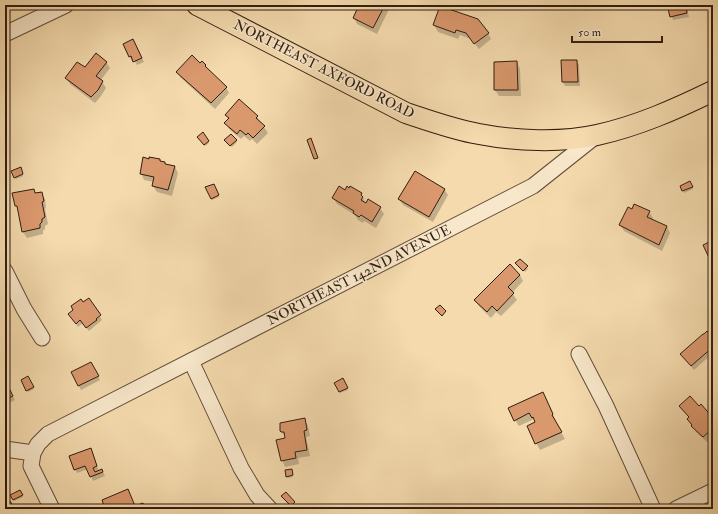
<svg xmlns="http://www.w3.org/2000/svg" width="718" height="514" font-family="'IM FELL Double Pica',serif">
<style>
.shadow{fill:#0003}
.building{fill:#da986d;stroke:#301d11}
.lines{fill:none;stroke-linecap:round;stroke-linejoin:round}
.minor-casing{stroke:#614c38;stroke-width:17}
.major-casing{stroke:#301d11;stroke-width:22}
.minor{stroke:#f8e7ca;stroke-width:15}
.major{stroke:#f4daad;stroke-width:20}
.labels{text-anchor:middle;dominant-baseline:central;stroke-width:3;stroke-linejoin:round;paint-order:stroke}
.street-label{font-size:14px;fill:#301d11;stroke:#f8e7ca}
</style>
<rect width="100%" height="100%" fill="#f4daad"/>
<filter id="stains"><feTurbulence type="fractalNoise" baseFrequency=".005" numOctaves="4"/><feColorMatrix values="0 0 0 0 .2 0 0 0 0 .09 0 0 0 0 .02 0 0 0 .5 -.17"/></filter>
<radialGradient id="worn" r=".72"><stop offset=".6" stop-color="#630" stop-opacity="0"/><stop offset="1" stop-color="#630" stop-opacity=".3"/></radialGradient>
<g class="shadow">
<path d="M360 5H391L377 34 357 24 354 18Z"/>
<path d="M668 5H686L689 17 673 20Z"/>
<path d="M434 25 488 33 491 39 479 49 471 39 460 35 458 39 438 32Z"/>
<path d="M135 44 144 62 137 65 134 60 132 61 124 45Z"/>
<path d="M562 61H577L579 65 580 86H565L563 82Z"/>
<path d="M106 62 110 68 101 80 106 88 101 96 95 103 70 84 66 78 85 68Z"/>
<path d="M517 62 520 69 521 96H499L495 90Z"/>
<path d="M202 63 208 70 226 87 229 93 215 109 181 78 177 72 200 64Z"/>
<path d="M239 101 257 117 268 133 257 144 252 139 250 141 244 136 241 139 229 129 226 123 229 119 226 115Z"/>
<path d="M203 134 209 143 205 146 199 139Z"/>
<path d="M236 140 237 142 232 147 227 142Z"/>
<path d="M160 160 165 165 175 167 178 173 172 196 157 192 153 186 154 182 144 180 141 173Z"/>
<path d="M21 170 23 176 16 179 13 172Z"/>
<path d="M689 183 693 189 684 193 681 187Z"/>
<path d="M213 185 219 197 212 200 207 188Z"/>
<path d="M444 189 448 195 433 222 403 205 399 199Z"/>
<path d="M33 190 36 194 41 193 45 199 46 208 45 209 48 224 45 226V229L43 231V234L27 238 23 232 19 212 16 206Z"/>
<path d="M345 191 361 194 366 204 380 208 384 214 376 228 364 221 363 223 358 220 355 215 337 204 333 198Z"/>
<path d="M649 212 653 218 652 220 667 227 670 233 662 251 624 231 620 225Z"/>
<path d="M520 260 528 269 525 272 518 265Z"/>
<path d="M520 275 523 281 512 293 517 300 501 316 496 312 491 318 479 306 475 300Z"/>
<path d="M89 299 102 320 89 331 83 323 78 327 72 318 83 304Z"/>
<path d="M713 339V353L694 370 684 358Z"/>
<path d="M91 363 100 380 81 390 72 373Z"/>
<path d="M28 378 34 389 28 392 22 381Z"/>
<path d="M342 380 348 390 340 393 335 383Z"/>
<path d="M5 382 15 400 5 405Z"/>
<path d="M546 399 556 421H555L565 439 540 450 528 427 535 422 534 419 519 426 515 420Z"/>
<path d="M681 406 713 419V437L707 442 696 432 688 419 689 418Z"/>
<path d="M305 420 308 426 310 436 306 437 310 456 298 458 299 464 285 467 282 460 287 439 281 431 280 425Z"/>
<path d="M91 449 99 471 102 470 105 476 93 481 88 469 77 473 75 469Z"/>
<path d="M292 471 293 477 288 478 287 476Z"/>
<path d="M19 491 23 497 14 501 11 496Z"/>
</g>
<g class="building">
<path d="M359 5H385L373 28 353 18Z"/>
<path d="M667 5H686L687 13 670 17Z"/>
<path d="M440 6 478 19 489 33 474 44 466 33 456 30 455 33 433 25Z"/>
<path d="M133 39 142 58 133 62 131 56 129 57 123 44Z"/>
<path d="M96 53 107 62 96 76 103 81 98 90 91 97 65 78 77 62 85 67Z"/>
<path d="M192 55 200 63 202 61 206 65 205 66 227 87 211 103 176 72Z"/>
<path d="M561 60H577L578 82H562Z"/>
<path d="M517 61 518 90H494V62Z"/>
<path d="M239 99 258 116 256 118 265 126 253 138 248 133 246 135 240 130 237 134 224 123 229 118 225 115Z"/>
<path d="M203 132 209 141 204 145 197 137Z"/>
<path d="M231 134 237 140 230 146 224 140Z"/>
<path d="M311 138 318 158 314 159 307 140Z"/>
<path d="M143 157 149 159V157L160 159V161L165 162V164L175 166 168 190 152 186 154 177 140 174Z"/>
<path d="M21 167 23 174 14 178 11 171Z"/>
<path d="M415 171 445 189 429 217 398 199Z"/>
<path d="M690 181 693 187 682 191 680 186Z"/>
<path d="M214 184 219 195 211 199 205 187Z"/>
<path d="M339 186 345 190 347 186 349 188 350 186 362 193 361 195 363 197 361 200 366 203 368 199 381 207 372 222 361 215 359 217 353 213 354 211 332 198Z"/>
<path d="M34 189 35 193 42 192 44 201 42 202 45 217 42 219V222L40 224V228L22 232 17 206H15L12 193Z"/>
<path d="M634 204 650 211 647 217 667 226 659 245 619 225 628 207 632 209Z"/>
<path d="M713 240V261L711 262 703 245Z"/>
<path d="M520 259 528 266 523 271 515 263Z"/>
<path d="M510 264 520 275 508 287 514 293 497 311 492 306 487 312 474 300Z"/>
<path d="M89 298 101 315 96 319 97 320 86 328 80 320 76 324 68 314 73 310 71 306 81 299 83 302Z"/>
<path d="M440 305 446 311 442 316 435 309Z"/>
<path d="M707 331 713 338V347L691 366 680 354 703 334H704Z"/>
<path d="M91 362 99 376 78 386 71 372Z"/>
<path d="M28 376 34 387 26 391 21 380Z"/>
<path d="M343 378 348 388 339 392 334 383Z"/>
<path d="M5 380 13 396 5 400Z"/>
<path d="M543 392 553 414 552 415 562 432 535 444 527 426 535 422 533 417 532 418 529 413 514 421 508 408Z"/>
<path d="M690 396 699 406 701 404 713 418V428L703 437 691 426 692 425 687 419 689 417 679 406Z"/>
<path d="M305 418 307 430 304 431 307 450 295 452 296 458 281 461 276 440 285 438 284 432H281L280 431V423Z"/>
<path d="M91 448 97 466 93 468 95 472 102 469 103 472 90 477 85 466 74 470 69 456Z"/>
<path d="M292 469 293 475 286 477 285 470Z"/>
<path d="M128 489 135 506 143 503 145 509H105L102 500Z"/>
<path d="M20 490 23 495 13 500 10 495Z"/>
<path d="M286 492 295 502 291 506 281 496Z"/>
<path d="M10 501 15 509H5V504Z"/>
</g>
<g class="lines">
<g class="minor-casing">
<g id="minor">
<path d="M5 34 66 5"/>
<path d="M5 271 24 309 42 338"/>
<path d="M579 354 606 406 653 509"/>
<path d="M191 361 241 468 257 495 270 509"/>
<path d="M5 449 33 453"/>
<path d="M52 509 31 466 33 453 38 444 48 434 533 186 596 136"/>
<path d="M676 509 713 491"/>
</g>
</g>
<g class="major-casing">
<path id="major" d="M197 5 406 113C430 121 455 130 479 134 515 141 561 143 597 135 638 126 676 109 713 91"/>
</g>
<use href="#minor" class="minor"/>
<use href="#major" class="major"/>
</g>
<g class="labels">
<g class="street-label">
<text transform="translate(324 69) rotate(27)">NORTHEAST AXFORD ROAD</text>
<text transform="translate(359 275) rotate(-27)">NORTHEAST 142ND AVENUE</text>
</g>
</g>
<rect width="718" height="514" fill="none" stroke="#f4daad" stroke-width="20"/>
<rect x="6" y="6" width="706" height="502" fill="none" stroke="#301d11" stroke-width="2"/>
<rect x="10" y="10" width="698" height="494" fill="none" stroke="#301d11"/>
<path d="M572 36v6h90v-6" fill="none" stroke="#301d11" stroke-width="2"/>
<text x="578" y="36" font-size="12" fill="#301d11" stroke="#f8e7ca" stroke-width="3" paint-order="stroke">50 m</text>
<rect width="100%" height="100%" filter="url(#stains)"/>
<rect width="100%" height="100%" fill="url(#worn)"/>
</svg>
